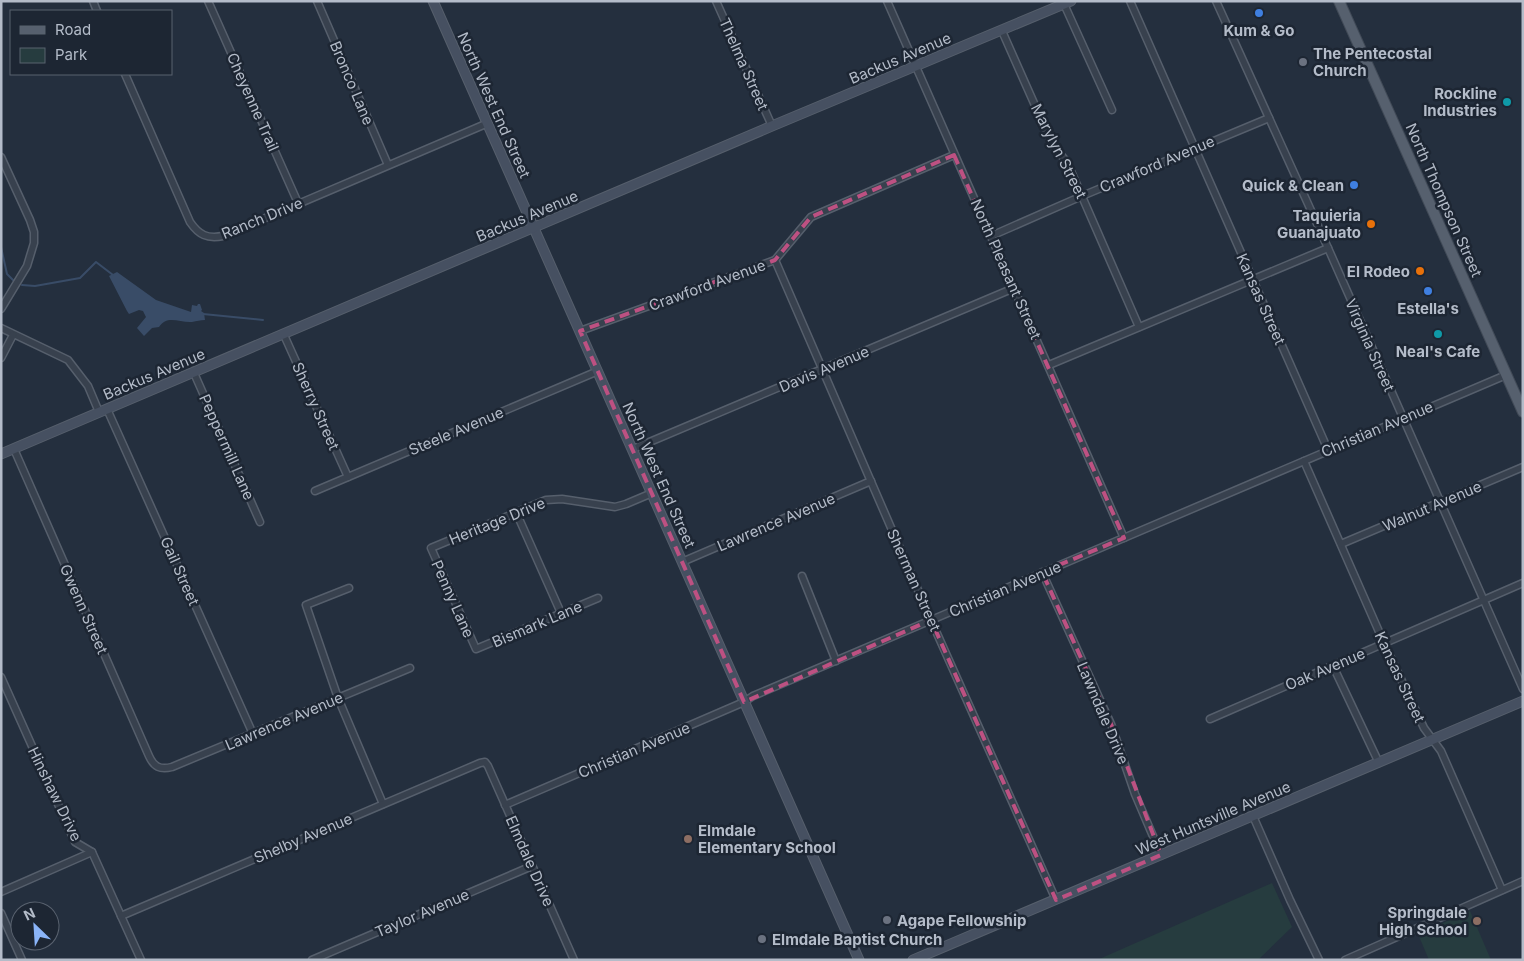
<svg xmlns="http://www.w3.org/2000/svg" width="1524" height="961" font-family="Inter,sans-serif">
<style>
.green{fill:#263c3f}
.water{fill:#394c67}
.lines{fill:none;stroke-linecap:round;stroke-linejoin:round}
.stream{stroke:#394c67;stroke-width:2}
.street-casing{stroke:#565f6c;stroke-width:9}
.secondary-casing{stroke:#565f6c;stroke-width:11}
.primary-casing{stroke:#414a57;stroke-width:12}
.street{stroke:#38414e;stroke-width:6}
.secondary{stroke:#465061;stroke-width:9}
.primary{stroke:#56606e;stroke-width:10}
.marked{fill:none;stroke:#bd5182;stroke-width:4;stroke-dasharray:10 6;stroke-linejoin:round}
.shop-dot{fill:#3f7fe0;stroke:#1d2633;stroke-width:2}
.worship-dot{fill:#6b7280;stroke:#1d2633;stroke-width:2}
.culture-dot{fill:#0f9aa8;stroke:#1d2633;stroke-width:2}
.food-dot{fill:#e8710a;stroke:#1d2633;stroke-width:2}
.education-dot{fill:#8d6e63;stroke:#1d2633;stroke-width:2}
.labels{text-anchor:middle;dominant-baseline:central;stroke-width:5;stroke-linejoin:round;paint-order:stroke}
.poi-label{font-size:15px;font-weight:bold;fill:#b4bcc9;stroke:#1d2633;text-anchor:end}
.street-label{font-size:15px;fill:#b4bcc9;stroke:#1d2633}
</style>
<rect width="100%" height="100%" fill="#242f3e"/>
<g class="green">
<path d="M1272 883 1292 927 1258 960H1097Z"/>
<path d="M1470 911 1491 960H1429L1418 934Z"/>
</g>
<path class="water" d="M117 272 156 300 191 312 192 305 197 306 198 304H200L202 310 201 311 204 313 205 320C200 320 197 321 192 322 180 323 167 314 159 327L152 328 144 336 137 328 146 317 143 311 139 310 129 314 127 311 109 276Z"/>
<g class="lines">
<g class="stream">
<path d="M1 247 7 274 13 280"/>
<path d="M22 285 35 286 80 278 96 262 113 275"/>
<path d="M203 314 263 320"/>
</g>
<g class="street-casing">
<g id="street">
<path d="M93 1 97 11"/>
<path d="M208 1 298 203"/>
<path d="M317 1 388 165"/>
<path d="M716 1 772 126"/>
<path d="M887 1 1124 538"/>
<path d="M1130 1 1328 450"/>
<path d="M1216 1 1328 248 1523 689"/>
<path d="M1064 4 1112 110"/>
<path d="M1002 31 1053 146 1067 162 1139 327"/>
<path d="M125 74 190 222C199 235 207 239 223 236L488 123"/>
<path d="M1 157 30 220 34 232V243L27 266 1 309"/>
<path d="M991 236 1082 196 1269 118"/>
<path d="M775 260 931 620 1056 900"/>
<path d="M1 328 68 360 88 386 99 412"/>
<path d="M580 331 775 260 811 217 954 155"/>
<path d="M284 335 348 477"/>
<path d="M1 358 13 335"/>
<path d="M1049 365 1328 248"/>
<path d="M194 373 260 522"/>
<path d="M107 409 253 734"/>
<path d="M14 449 149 756C154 767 160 770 172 767L410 668"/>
<path d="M633 449 1014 288"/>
<path d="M1304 461 1384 643 1424 728 1441 751 1502 890"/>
<path d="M315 491 598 371"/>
<path d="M516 512 561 613"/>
<path d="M1341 544 1523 467"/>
<path d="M682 562 871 481"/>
<path d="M1042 572 1111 724 1135 794 1161 855"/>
<path d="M802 576 836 661"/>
<path d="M349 588 306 605 338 698 383 804"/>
<path d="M598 598 476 649 431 548 546 500 562 499 615 507 626 504 652 493"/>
<path d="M1333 666 1379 763"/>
<path d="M1 677 75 842 92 852 141 960"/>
<path d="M1210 719 1523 583"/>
<path d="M505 805 744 702 753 696 1506 375"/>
<path d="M1253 816 1290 900 1319 960"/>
<path d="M1 892 92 852"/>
<path d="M1 913 22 960"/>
<path d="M121 916 480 763 485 762 488 766 574 960"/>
<path d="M312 960 532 866"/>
<path d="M1345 960 1523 881"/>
</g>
</g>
<g class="secondary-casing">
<g id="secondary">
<path d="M433 1 859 960"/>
<path d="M1 454 772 126 1071 1"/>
<path d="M913 960 1523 701"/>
</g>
</g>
<g class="primary-casing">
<path id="primary" d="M1339 1 1523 412"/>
</g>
<use href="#street" class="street"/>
<use href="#secondary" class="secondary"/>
<use href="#primary" class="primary"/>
</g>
<path class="marked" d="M954 155 1124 538 1042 572 1111 724 1161 855 1056 900 931 620 744 702 580 331 775 260 811 217Z"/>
<g class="shop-dot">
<circle cx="1259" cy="13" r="5"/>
<circle cx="1354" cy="185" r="5"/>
<circle cx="1428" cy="291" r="5"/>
</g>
<g class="worship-dot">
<circle cx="1303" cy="62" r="5"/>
<circle cx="887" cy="920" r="5"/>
<circle cx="762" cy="939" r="5"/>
</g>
<g class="culture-dot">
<circle cx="1507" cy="102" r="5"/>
<circle cx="1438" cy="334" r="5"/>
</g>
<g class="food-dot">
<circle cx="1371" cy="224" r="5"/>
<circle cx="1420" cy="271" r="5"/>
</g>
<g class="education-dot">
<circle cx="688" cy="839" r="5"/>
<circle cx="1477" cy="921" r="5"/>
</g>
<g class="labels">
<g class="poi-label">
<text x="1259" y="30" text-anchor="middle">Kum &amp; Go</text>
<text x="1313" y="53" text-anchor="start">The Pentecostal<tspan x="1313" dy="17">Church</tspan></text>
<text x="1497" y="93">Rockline<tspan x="1497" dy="17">Industries</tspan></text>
<text x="1344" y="185">Quick &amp; Clean</text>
<text x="1361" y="215">Taquieria<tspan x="1361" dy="17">Guanajuato</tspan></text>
<text x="1410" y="271">El Rodeo</text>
<text x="1428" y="308" text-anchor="middle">Estella's</text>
<text x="1438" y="351" text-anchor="middle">Neal's Cafe</text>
<text x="698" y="830" text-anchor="start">Elmdale<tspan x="698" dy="17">Elementary School</tspan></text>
<text x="1467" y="912">Springdale<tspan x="1467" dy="17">High School</tspan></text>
<text x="897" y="920" text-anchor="start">Agape Fellowship</text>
<text x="772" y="939" text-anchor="start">Elmdale Baptist Church</text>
</g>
<g class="street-label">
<text transform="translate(900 58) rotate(-23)">Backus Avenue</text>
<text transform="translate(744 64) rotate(66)">Thelma Street</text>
<text transform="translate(352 83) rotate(67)">Bronco Lane</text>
<text transform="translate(253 102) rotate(66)">Cheyenne Trail</text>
<text transform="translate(494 105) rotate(66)">North West End Street</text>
<text transform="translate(1059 151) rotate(63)">Marylyn Street</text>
<text transform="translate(1157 164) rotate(-23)">Crawford Avenue</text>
<text transform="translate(1444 200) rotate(66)">North Thompson Street</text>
<text transform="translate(527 216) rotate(-23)">Backus Avenue</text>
<text transform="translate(262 218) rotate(-22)">Ranch Drive</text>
<text transform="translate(1006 269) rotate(66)">North Pleasant Street</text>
<text transform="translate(707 285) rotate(-20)">Crawford Avenue</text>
<text transform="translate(1261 299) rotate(66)">Kansas Street</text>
<text transform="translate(1370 345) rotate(66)">Virginia Street</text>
<text transform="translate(824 369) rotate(-23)">Davis Avenue</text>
<text transform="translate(154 374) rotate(-23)">Backus Avenue</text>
<text transform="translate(316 406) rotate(66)">Sherry Street</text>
<text transform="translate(1377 429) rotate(-23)">Christian Avenue</text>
<text transform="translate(456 431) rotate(-23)">Steele Avenue</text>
<text transform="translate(227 447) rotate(66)">Peppermill Lane</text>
<text transform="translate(659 475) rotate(66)">North West End Street</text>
<text transform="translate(1432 506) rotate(-23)">Walnut Avenue</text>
<text transform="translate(497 521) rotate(-22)">Heritage Drive</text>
<text transform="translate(776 522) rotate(-23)">Lawrence Avenue</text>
<text transform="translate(180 571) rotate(66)">Gail Street</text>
<text transform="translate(914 580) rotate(66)">Sherman Street</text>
<text transform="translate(1005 589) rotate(-23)">Christian Avenue</text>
<text transform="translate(453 599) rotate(66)">Penny Lane</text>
<text transform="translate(84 609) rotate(66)">Gwenn Street</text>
<text transform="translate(537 624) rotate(-23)">Bismark Lane</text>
<text transform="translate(1325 669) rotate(-23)">Oak Avenue</text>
<text transform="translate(1400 677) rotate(65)">Kansas Street</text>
<text transform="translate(1103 713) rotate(67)">Lawndale Drive</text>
<text transform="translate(284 721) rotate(-23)">Lawrence Avenue</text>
<text transform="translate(634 750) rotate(-23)">Christian Avenue</text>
<text transform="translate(55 794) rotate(64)">Hinshaw Drive</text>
<text transform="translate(1213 818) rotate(-23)">West Huntsville Avenue</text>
<text transform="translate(303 838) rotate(-23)">Shelby Avenue</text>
<text transform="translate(530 861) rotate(66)">Elmdale Drive</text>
<text transform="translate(422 913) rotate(-23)">Taylor Avenue</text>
</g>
</g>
<rect width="1524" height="961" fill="none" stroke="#b4bcc9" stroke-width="5"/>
<rect x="10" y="10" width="162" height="65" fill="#1d2633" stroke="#59626f"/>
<rect x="20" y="26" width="25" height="8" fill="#56606e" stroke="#59626f"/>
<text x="55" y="35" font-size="15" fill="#b4bcc9">Road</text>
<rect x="20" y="48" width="25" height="15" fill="#263c3f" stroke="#59626f"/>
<text x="55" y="60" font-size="15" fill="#b4bcc9">Park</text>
<g transform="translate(35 926) rotate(335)"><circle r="24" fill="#1d2633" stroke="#59626f"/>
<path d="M0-4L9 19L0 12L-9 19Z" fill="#8ab4f8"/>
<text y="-8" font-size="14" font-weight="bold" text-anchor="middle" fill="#b4bcc9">N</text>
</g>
</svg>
